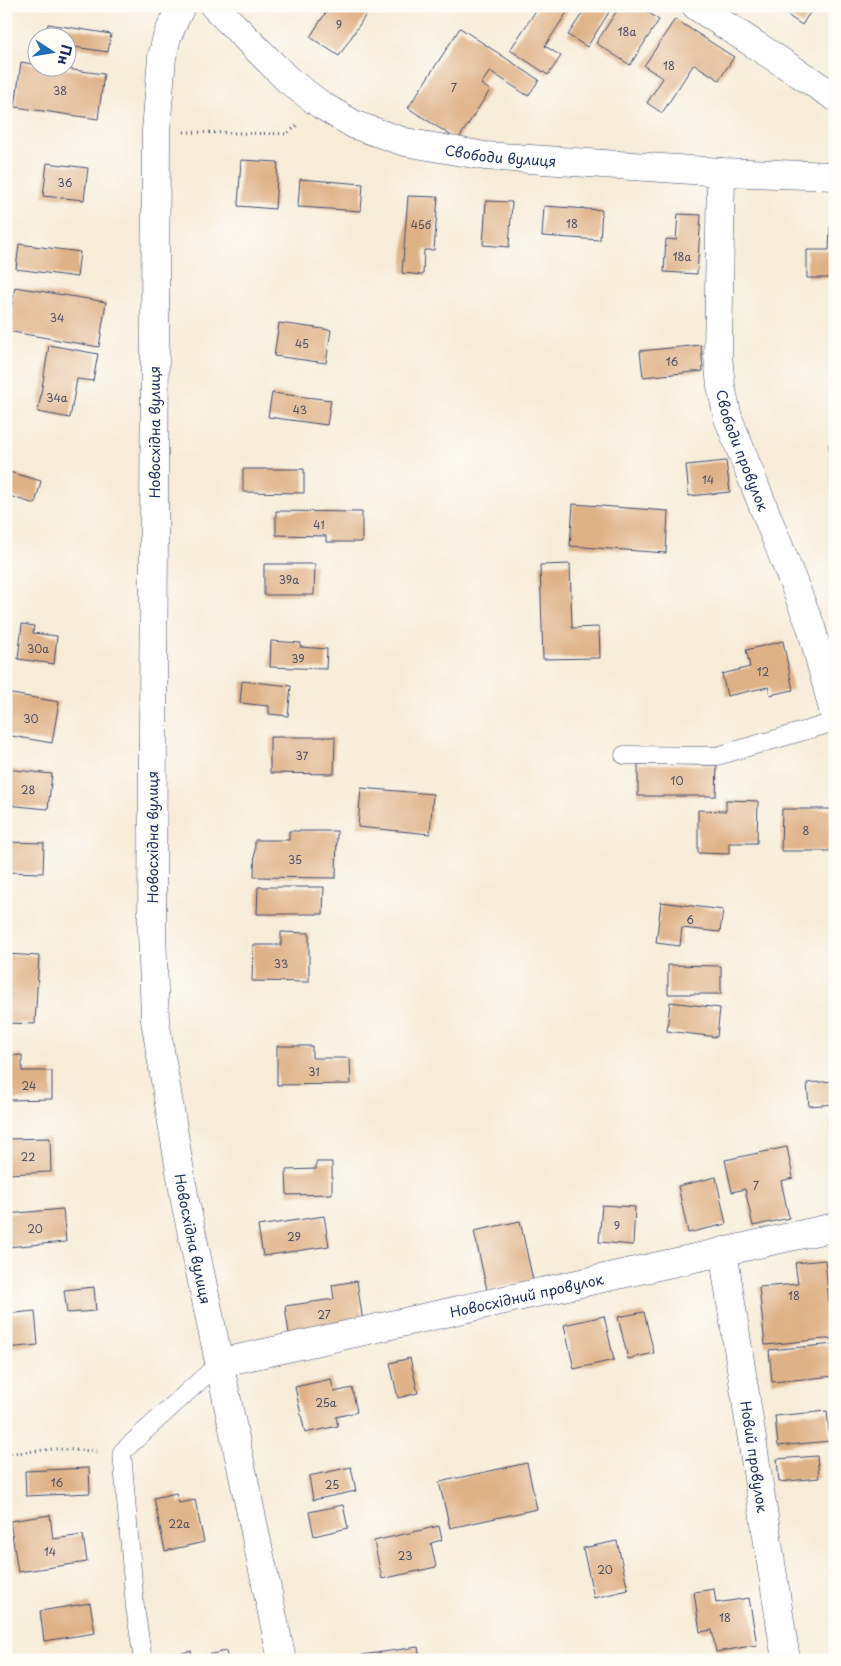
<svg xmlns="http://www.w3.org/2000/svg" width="841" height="1666" font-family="'Playpen Sans',sans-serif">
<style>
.building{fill:#dfb186}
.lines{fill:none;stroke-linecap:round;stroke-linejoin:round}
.service-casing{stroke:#3c4b70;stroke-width:19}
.minor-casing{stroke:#3c4b70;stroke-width:29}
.path{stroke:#3c4b70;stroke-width:3;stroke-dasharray:1 4;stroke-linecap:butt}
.service{stroke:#fff;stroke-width:18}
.minor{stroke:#fff;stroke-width:28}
.labels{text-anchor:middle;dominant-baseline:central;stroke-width:5;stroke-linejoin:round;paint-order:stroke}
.number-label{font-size:11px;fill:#4c5068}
.street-label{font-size:14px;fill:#1b2f5e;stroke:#fdfcf7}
</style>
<rect width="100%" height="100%" fill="#fdfcf7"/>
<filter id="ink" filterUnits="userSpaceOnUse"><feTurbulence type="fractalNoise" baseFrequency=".02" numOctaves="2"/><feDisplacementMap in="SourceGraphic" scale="10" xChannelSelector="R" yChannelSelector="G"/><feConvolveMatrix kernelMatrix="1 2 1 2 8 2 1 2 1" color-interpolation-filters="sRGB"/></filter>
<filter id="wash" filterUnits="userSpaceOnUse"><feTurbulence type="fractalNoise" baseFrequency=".0096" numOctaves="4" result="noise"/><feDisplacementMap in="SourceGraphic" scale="20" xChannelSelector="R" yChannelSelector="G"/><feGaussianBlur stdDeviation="1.12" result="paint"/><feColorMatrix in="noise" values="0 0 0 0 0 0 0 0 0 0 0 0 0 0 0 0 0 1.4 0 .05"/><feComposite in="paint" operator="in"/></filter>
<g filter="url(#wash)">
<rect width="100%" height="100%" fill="#f7ecd8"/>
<g id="blocks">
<g class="building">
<path d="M330 6H363L369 10 339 56 310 37Z"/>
<path d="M539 6H571L545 46 561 56 548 75 510 50Z"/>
<path d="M587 6H613L587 47 568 35Z"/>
<path d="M620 6H639L659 20 630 65 596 43Z"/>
<path d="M788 6H814L802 25 784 13Z"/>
<path d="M675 19 734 57 719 80 694 64 662 113 647 103 663 78 644 66Z"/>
<path d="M48 24 111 34 108 52 68 46V38H45Z"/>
<path d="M460 28 539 80 528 96 490 71 481 84 490 90 458 140 408 108Z"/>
<path d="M21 62 38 65V68H58L104 74 98 119 15 107Z"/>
<path d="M241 160 278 162 275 209 238 206Z"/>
<path d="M47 163 88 168 84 200 43 196Z"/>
<path d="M300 179 363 184 361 211 298 207Z"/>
<path d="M408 196 438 197 434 250H424L423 275 402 273Z"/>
<path d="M486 201 512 202 509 247 483 245Z"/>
<path d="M544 206 602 210 600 240 542 236Z"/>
<path d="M678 214 701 215 697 274 664 272 666 239 676 240Z"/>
<path d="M830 227H835V278H807V250H829Z"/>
<path d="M19 244 80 252 77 277 16 269Z"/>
<path d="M15 287 106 302 99 347 7 331Z"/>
<path d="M279 323 331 330 326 363 274 356Z"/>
<path d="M49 345 98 354 93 381 77 379 70 418 38 412Z"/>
<path d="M701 345 703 371 643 377 640 351Z"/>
<path d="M272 393 331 400 327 425 268 417Z"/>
<path d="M829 444H835V493H832Z"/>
<path d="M726 461 730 492 689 496 686 465Z"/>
<path d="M243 469H304V493L243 492Z"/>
<path d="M6 471 41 481 35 504 6 495Z"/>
<path d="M573 504 668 511 666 553 570 546Z"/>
<path d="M276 511 362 512V542H326V536L276 535Z"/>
<path d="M264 564H315L314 595H264Z"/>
<path d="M570 564 572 628 599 627 600 658 543 659 540 565Z"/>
<path d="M22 624 34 626 33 633 57 636 54 664 18 659Z"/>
<path d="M271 641 301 643 300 647 327 649 326 669 270 667Z"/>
<path d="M783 641 793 690 770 695 768 687 727 696 722 674 750 667 746 650Z"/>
<path d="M242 681 291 686 288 716 269 714V706L240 703Z"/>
<path d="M6 693 59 702 52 743 6 735Z"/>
<path d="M270 737H335L334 774 270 773Z"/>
<path d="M638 764 717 765 716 796H638Z"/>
<path d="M6 769 52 774 48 809 6 805Z"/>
<path d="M361 788 433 794 430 834 358 827Z"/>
<path d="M726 800 758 801 757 843H729V854L698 853V810L726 811Z"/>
<path d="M782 809H831V851H781Z"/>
<path d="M289 831H337L336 878 254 877 255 840H289Z"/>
<path d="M6 842 44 843 43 873 6 872Z"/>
<path d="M258 887H324L323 914H257Z"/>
<path d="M661 902 723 910 720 932 682 928 680 946 656 943Z"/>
<path d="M281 932 309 933V982L252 981 253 945H281Z"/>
<path d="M6 954 39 956 35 1024 6 1023Z"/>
<path d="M668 965 721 966V994H668Z"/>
<path d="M670 1002 720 1008 717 1037 667 1031Z"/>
<path d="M277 1046H312V1058H350L351 1084 277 1085Z"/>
<path d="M22 1055V1071H52V1099L6 1100V1056Z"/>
<path d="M835 1081V1104L809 1106 807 1083Z"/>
<path d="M831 1121H835V1147L833 1148Z"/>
<path d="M50 1138 51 1172 6 1174V1139Z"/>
<path d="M787 1147 793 1178 781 1181 789 1218 753 1226 745 1189 732 1192 725 1160Z"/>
<path d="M316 1162H332V1194L287 1195 286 1170 316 1169Z"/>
<path d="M716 1177 726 1224 688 1233 678 1186Z"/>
<path d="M602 1205 635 1207 633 1245 599 1242Z"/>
<path d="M63 1209 66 1242 6 1247V1214Z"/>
<path d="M324 1216 329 1246 263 1256 258 1226Z"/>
<path d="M520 1221 533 1280 487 1290 474 1231Z"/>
<path d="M825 1260 829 1303H835V1338L765 1345 759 1287 798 1284 795 1263Z"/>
<path d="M357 1281 363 1322 289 1334 285 1306 334 1299 332 1285Z"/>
<path d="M94 1287 96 1311 67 1313 64 1290Z"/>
<path d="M35 1311 38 1345 6 1348V1314Z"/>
<path d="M644 1312 654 1353 628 1359 618 1317Z"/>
<path d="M604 1316 614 1360 574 1369 564 1325Z"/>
<path d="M835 1344V1376L772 1382 769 1350Z"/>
<path d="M410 1358 418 1393 398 1398 390 1363Z"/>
<path d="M331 1379 334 1392 352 1388 357 1412 336 1417 338 1426 305 1433 295 1387Z"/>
<path d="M827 1411 830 1441 778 1446 775 1416Z"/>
<path d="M817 1456 819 1478 779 1482 777 1459Z"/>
<path d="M527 1463 537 1509 450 1528 439 1482Z"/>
<path d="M351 1467 356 1491 313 1500 309 1476Z"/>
<path d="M89 1468 90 1493 26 1496 25 1471Z"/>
<path d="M176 1493 179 1503 195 1500 204 1542 165 1551 154 1498Z"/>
<path d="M343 1505 348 1528 314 1536 309 1512Z"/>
<path d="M50 1515 53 1539 83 1535 87 1562 18 1572 10 1521Z"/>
<path d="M439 1526 442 1540 431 1543 436 1567 382 1579 374 1541Z"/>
<path d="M617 1541 628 1590 594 1598 583 1548Z"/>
<path d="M714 1589 716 1603 749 1598 757 1645 716 1652 712 1630 700 1632 694 1592Z"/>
<path d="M90 1603 95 1633 44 1641 40 1611Z"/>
<path d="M418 1647 420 1660H363L362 1655Z"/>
<path d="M191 1651 192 1658 226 1651 228 1660H165V1657Z"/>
</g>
</g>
</g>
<g filter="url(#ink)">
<use href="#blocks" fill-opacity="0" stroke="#3c4b70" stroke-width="1"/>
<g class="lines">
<g class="service-casing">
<g id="service">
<path d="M624 755 717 756 835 722"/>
<path d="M143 1660 135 1607 122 1452 219 1363"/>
</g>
</g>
<g class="minor-casing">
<g id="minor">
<path id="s1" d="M181 6 167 37 162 57 156 131 152 930 155 1020 185 1201 282 1660"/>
<path id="s2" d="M214 6 288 80 321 105 355 125 405 142 485 156 721 172 835 176"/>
<path d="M696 6 835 97"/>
<path id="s3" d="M721 172 718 356 721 386 728 418 811 627 835 717"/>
<path id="s4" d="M723 1251 786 1660"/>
<path id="s5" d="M219 1363 835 1227"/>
</g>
</g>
<g class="path">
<path d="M184 132 287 134 299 124"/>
<path d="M6 1454 54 1449 98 1451"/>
</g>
<use href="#service" class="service"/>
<use href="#minor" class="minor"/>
</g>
</g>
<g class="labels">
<g class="number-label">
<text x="339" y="24">9</text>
<text x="627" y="31">18а</text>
<text x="669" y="65">18</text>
<text x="454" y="87">7</text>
<text x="60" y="90">38</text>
<text x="65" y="182">36</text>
<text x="572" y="223">18</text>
<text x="421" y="224">45б</text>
<text x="682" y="256">18а</text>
<text x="57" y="317">34</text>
<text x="302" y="343">45</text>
<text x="672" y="361">16</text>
<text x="57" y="397">34а</text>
<text x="300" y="409">43</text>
<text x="708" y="479">14</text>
<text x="319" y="524">41</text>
<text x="289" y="579">39а</text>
<text x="38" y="648">30а</text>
<text x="298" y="658">39</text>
<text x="763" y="671">12</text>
<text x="31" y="718">30</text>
<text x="302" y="755">37</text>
<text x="677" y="780">10</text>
<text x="28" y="789">28</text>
<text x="806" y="830">8</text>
<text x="295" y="859">35</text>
<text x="690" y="919">6</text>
<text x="281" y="963">33</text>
<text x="314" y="1071">31</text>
<text x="29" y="1085">24</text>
<text x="28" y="1156">22</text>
<text x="756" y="1185">7</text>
<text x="617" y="1225">9</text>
<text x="35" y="1228">20</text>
<text x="294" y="1236">29</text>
<text x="794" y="1295">18</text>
<text x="324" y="1314">27</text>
<text x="326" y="1402">25а</text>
<text x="57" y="1482">16</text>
<text x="332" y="1484">25</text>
<text x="179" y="1523">22а</text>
<text x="50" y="1551">14</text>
<text x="405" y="1555">23</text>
<text x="605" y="1569">20</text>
<text x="725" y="1617">18</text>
</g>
<g class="street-label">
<text stroke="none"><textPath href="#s2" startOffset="335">Свободи вулиця</textPath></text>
<text transform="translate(154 432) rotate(-90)">Новосхідна вулиця</text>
<text stroke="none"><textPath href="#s3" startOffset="282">Свободи провулок</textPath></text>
<text transform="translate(152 837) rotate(-90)">Новосхідна вулиця</text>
<text stroke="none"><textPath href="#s1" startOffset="1240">Новосхідна вулиця</textPath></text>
<text stroke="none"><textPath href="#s5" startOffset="315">Новосхідний провулок</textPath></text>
<text stroke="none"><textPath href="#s4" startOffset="208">Новий провулок</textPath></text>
</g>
</g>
<rect width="841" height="1666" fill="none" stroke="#fdfcf7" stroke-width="25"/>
<g transform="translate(52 52) rotate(102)"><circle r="24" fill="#fdfcf7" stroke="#a3aaba"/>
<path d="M0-4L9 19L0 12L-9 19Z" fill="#1f6fb2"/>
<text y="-8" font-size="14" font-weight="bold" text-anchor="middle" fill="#1b2f5e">Пн</text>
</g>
</svg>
